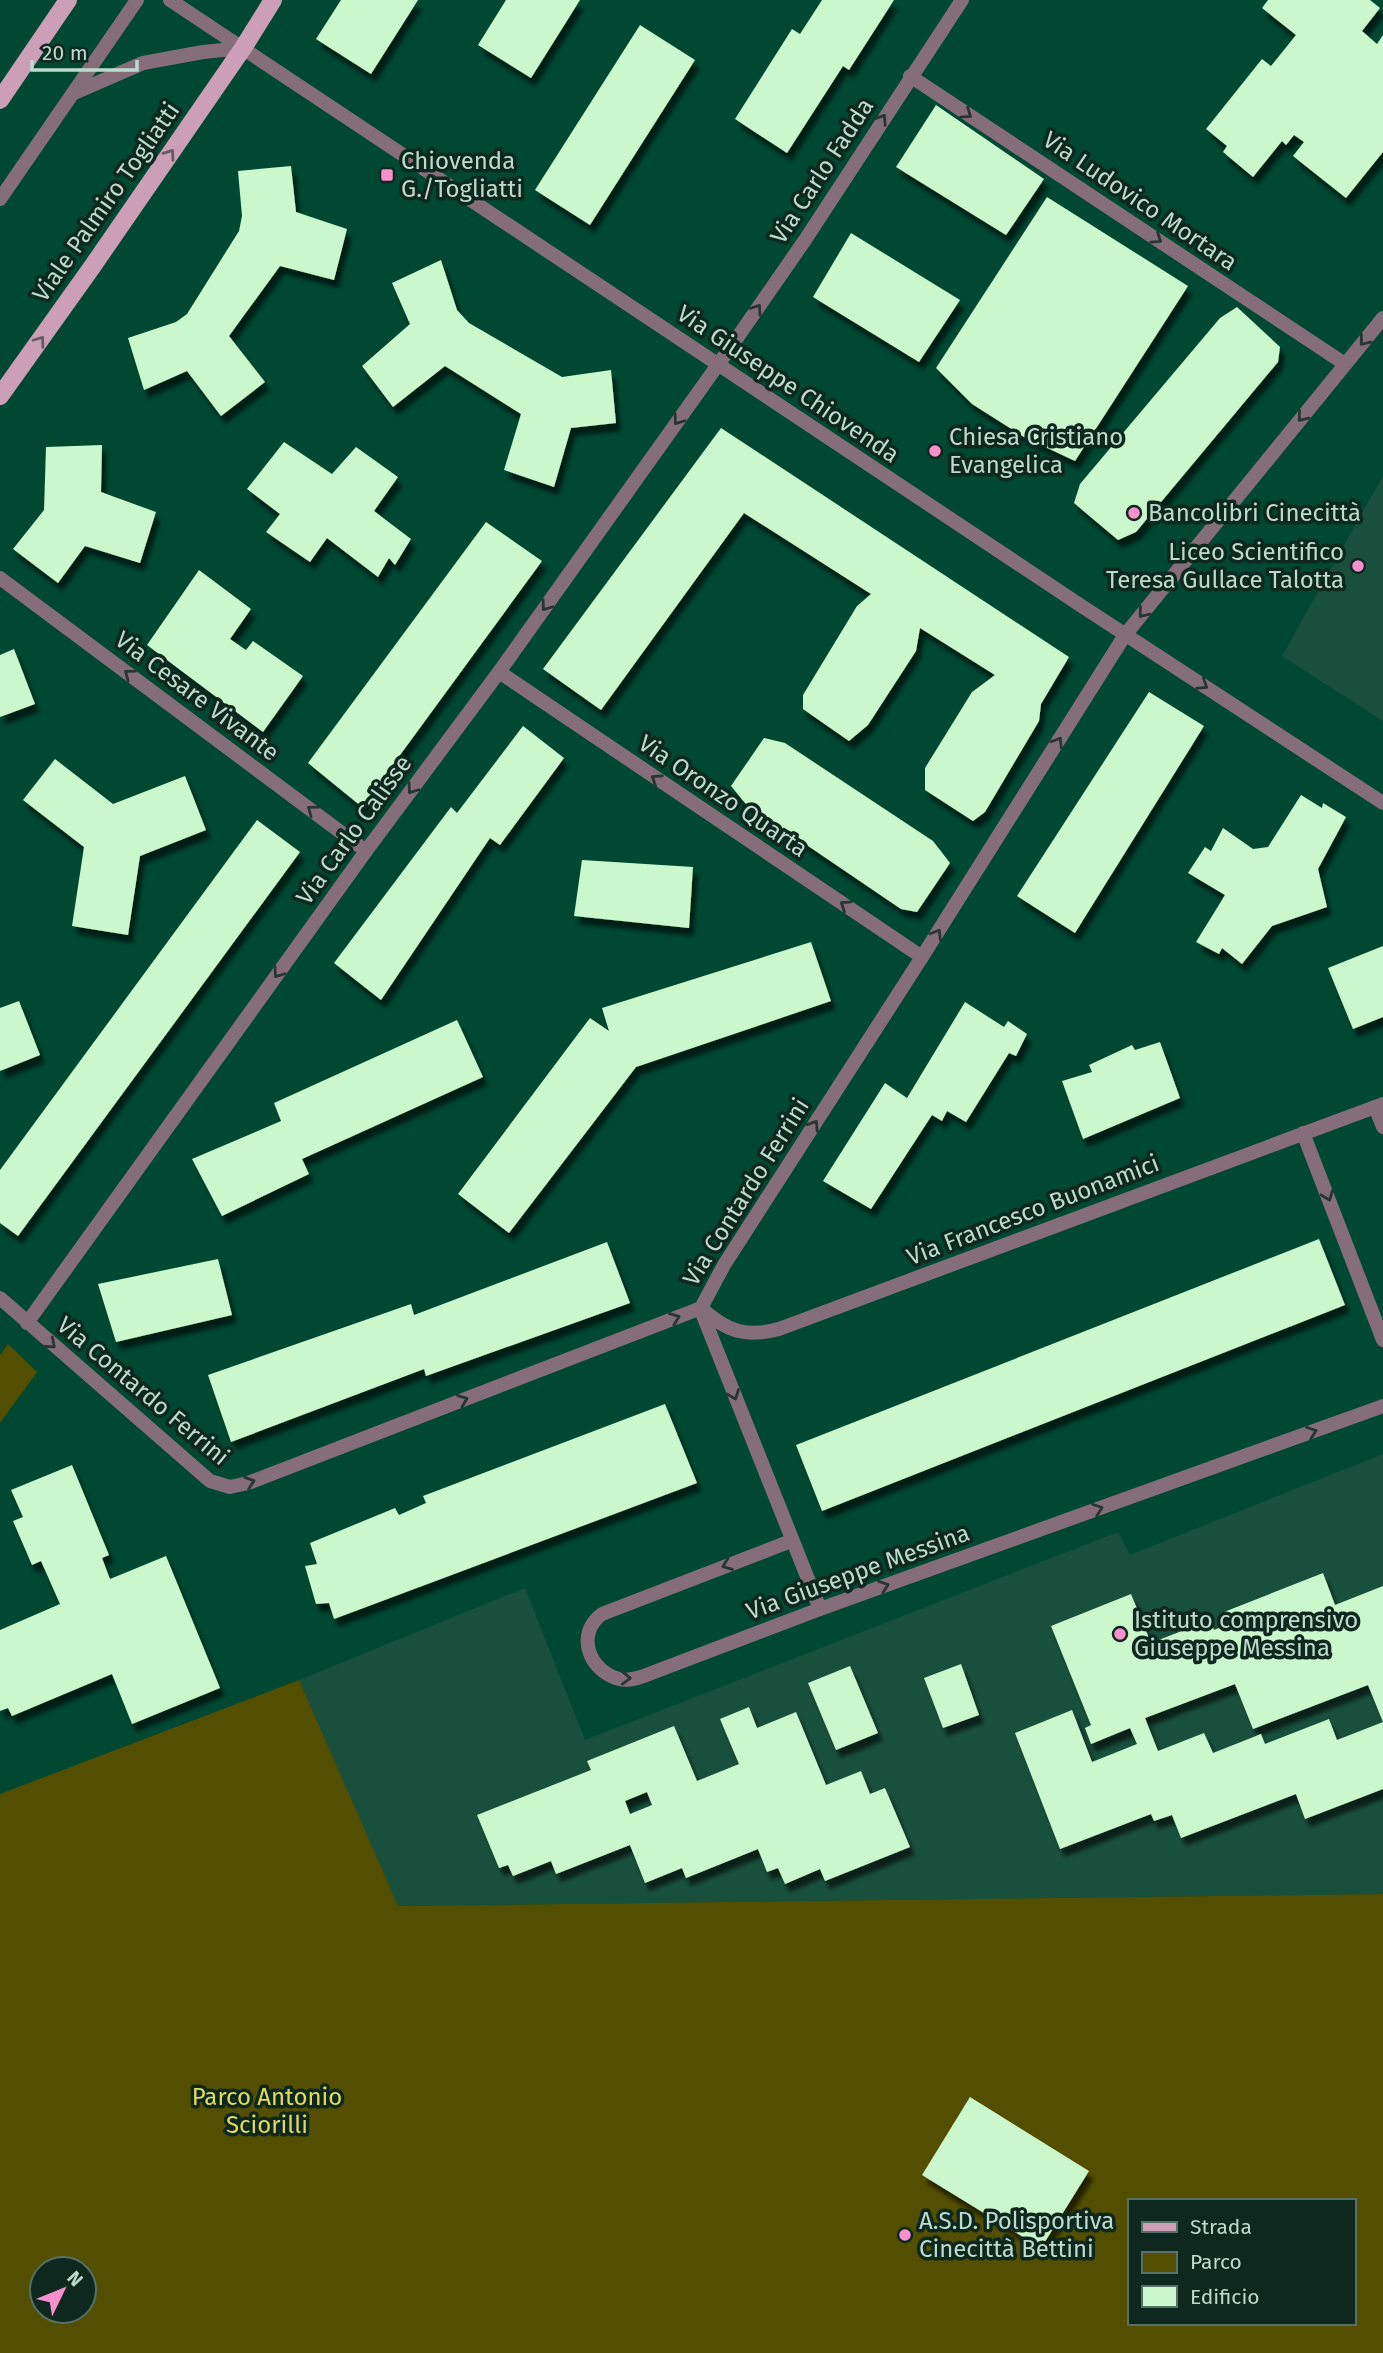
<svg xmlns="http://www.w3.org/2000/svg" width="1383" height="2353" font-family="'Fira Sans',sans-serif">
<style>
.built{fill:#19503d}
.green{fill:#544f00;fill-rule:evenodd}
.building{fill:#cbf7cc;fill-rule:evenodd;filter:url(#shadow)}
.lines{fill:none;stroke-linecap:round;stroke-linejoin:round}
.lane{stroke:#856e7a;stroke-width:14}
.street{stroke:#856e7a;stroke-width:14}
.primary{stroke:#cd9fb7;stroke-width:18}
.oneway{stroke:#273631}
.oneway2{stroke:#645e63}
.poi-dot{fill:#f890cb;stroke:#0f281f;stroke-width:2.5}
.labels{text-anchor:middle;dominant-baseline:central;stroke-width:7;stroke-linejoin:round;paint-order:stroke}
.poi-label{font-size:24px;fill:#bddbcd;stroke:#0f281f;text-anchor:start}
.street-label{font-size:24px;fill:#bddbcd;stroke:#0f281f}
.park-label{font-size:24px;fill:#e3db5b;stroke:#0f281f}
</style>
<defs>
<filter id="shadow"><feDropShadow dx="4.5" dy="8" stdDeviation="2" flood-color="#0009"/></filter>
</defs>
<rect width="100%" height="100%" fill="#004832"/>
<g class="built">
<path d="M1383 476V721L1282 656Z"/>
<path d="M1383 1454V1894L397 1906 299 1680 525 1588 585 1740 1118 1532 1130 1555Z"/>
</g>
<g class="green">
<path d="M8 1344 37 1372 0 1423V1355Z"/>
<path d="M299 1680 398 1906 1383 1894V2353H0V1794ZM1129 2201H1353V2323H1129ZM42 2269H84V2311H42Z"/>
</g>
<g class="building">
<path d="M341 0H418L371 74 316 39Z"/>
<path d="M506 0H580L531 78 478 45Z"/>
<path d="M822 0H894L849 70 843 66 787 153 735 119 792 29 800 34Z"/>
<path d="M1268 0H1370L1380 8 1362 31 1377 44 1383 35V152L1346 198 1293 156 1304 142 1294 135 1286 145 1282 141 1253 177 1223 152 1227 146 1206 129 1262 59 1271 66 1296 35 1262 8Z"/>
<path d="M640 25 695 60 590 225 535 190Z"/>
<path d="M936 105 1044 179 1006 235 896 167Z"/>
<path d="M291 166 296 212 347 229 334 280 280 266 229 336 265 382 221 416 187 371 144 390 128 338 176 322 187 314 239 231 242 216 238 171Z"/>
<path d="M1047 197 1188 286 1075 461 1024 437 972 404 936 368Z"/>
<path d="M851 233 960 300 919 362 813 297Z"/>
<path d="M441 260 457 310 469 323 562 377 611 370 616 423 571 428 554 487 504 470 521 414 445 366 393 407 362 366 410 324 392 283Z"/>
<path d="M1237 307 1280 347 1278 362 1136 532 1118 540 1074 503 1080 484 1220 318Z"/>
<path d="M721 428 1069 657 1041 704 1039 721 985 812 973 821 925 790V768L972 692 995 675 920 628 916 651 868 725 849 741 803 709V695L857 606 871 594 744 513 601 710 543 669Z"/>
<path d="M284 442 332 474 356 447 398 477 374 511 411 539 395 565 389 558 378 577 327 538 310 562 266 532 280 514 247 489Z"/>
<path d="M102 445 101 492 156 512 140 563 85 546 58 583 13 549 44 510 46 447Z"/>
<path d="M486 522 542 561 362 807 308 763Z"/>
<path d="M199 570 251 609 230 639 246 650 253 641 303 676 263 732 147 645Z"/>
<path d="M14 649 35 704 0 717V655Z"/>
<path d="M1149 692 1204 726 1075 933 1017 896Z"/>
<path d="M523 726 564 758 500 845 490 838 381 1000 334 963 451 807 457 813Z"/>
<path d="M764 738 785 743 933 841 950 863 917 912 901 909 745 803 731 786Z"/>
<path d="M55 759 113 804 185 776 206 830 140 856 128 935 72 926 84 847 23 800Z"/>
<path d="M1301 795 1322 808 1323 803 1346 817 1318 869 1327 907 1272 926 1242 964 1222 948 1219 954 1196 942 1225 895 1188 873 1205 847 1211 851 1223 828 1253 849 1268 847Z"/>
<path d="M257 820 300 852 18 1236 0 1223V1170Z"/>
<path d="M582 860 693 867 689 928 574 916Z"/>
<path d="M811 942 831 1001 636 1067 509 1233 458 1194 590 1018 609 1031 602 1008Z"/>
<path d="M1383 946V1017L1353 1029 1328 968Z"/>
<path d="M19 1001 40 1055 0 1071V1008Z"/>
<path d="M965 1002 1004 1027 1008 1021 1027 1034 1016 1056 1009 1053 966 1122 947 1111 942 1121 932 1115 871 1209 823 1181 885 1083 907 1098Z"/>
<path d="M457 1020 483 1077 302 1159 309 1174 222 1216 192 1159 281 1121 274 1103Z"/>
<path d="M1160 1042 1180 1098 1083 1139 1062 1081 1092 1072 1089 1065 1132 1045 1135 1050Z"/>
<path d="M1319 1239 1345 1305 822 1511 796 1445Z"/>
<path d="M607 1242 630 1303 426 1376 424 1369 231 1442 208 1375 411 1304 414 1315Z"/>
<path d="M218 1259 232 1315 116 1342 98 1284Z"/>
<path d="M665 1404 697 1483 334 1619 329 1603 316 1604 305 1566 317 1564 310 1543 395 1508 399 1515 426 1503 423 1496Z"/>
<path d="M72 1465 109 1555 102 1558 110 1579 166 1556 220 1688 132 1724 112 1674 12 1716 8 1708 0 1711V1630L60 1604 41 1561 32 1565 13 1521 23 1517 11 1490Z"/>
<path d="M1323 1573 1335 1605 1383 1586V1722L1368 1685 1253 1729 1235 1684 1145 1718 1158 1751 1204 1733 1213 1753 1261 1734 1265 1744 1329 1719 1337 1740 1383 1722V1789L1305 1819 1296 1794 1181 1838 1172 1815 1154 1821 1151 1814 1060 1849 1015 1733 1072 1710 1092 1762 1137 1744 1130 1728 1091 1744 1085 1728 1091 1725 1051 1626 1131 1594 1151 1643 1210 1620 1214 1630 1229 1624 1224 1612Z"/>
<path d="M961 1664 979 1715 943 1728 924 1678Z"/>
<path d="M850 1666 878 1733 836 1750 808 1683Z"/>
<path d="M749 1707 757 1728 796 1712 826 1785 861 1771 870 1794 885 1788 910 1847 825 1881 820 1869 785 1884 778 1868 767 1872 758 1849 686 1878 682 1868 645 1883 630 1845 556 1874 551 1861 513 1876 508 1865 499 1868 477 1815 591 1770 587 1761 674 1726 697 1781 739 1764 720 1719ZM647 1792 652 1805 630 1814 625 1801Z"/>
<path d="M970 2097 1089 2171 1041 2248 922 2175Z"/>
</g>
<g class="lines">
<g class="lane">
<path d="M74 93 143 63 203 52 243 48"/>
<path d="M0 199 137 0"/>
</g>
<g class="street">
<path d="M170 0 1077 603 1383 803"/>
<path d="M910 76 1345 364"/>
<path d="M0 578 366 851"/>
<path d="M499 672 922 957"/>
<path d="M1375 1107 1383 1127"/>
<path d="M1303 1133 1383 1340"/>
<path d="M0 1298 210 1481 230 1487 248 1483 701 1308 724 1265 922 957 1125 635 1383 318"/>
<path d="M701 1308C726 1331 745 1338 779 1329L1383 1104"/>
<path d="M702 1313 820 1609"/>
<path d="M27 1323 366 851 499 672 737 338 805 240 962 0"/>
<path d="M791 1541 602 1614C575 1634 589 1671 619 1679 627 1681 634 1679 641 1677L820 1609 1383 1406"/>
</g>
<g class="primary">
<path d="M0 100 68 0"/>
<path d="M0 396 92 267 243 48 273 0"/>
</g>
</g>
<defs><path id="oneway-chevron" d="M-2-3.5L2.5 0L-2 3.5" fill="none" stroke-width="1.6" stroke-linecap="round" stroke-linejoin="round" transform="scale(1.75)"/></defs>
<g class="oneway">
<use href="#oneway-chevron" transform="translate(967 114) rotate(34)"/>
<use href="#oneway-chevron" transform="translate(882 119) rotate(-57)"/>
<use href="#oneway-chevron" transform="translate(1157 239) rotate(34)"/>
<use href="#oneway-chevron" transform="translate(757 309) rotate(-55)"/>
<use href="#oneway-chevron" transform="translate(1364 341) rotate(129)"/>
<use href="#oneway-chevron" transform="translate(1302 417) rotate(129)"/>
<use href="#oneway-chevron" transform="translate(678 420) rotate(126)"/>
<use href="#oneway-chevron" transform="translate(546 606) rotate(126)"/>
<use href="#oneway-chevron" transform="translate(1143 613) rotate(129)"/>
<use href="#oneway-chevron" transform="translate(129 674) rotate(-143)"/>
<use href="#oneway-chevron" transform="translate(1203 685) rotate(33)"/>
<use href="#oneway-chevron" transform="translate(1058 742) rotate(-58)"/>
<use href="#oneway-chevron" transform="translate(656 779) rotate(-146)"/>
<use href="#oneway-chevron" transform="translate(412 789) rotate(126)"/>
<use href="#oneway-chevron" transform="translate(312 810) rotate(-143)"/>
<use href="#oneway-chevron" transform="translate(845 905) rotate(-146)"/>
<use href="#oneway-chevron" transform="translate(937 934) rotate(-58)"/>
<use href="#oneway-chevron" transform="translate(278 973) rotate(126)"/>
<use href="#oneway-chevron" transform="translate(814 1125) rotate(-57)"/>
<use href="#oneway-chevron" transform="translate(1328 1196) rotate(69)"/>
<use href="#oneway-chevron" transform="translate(675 1318) rotate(-21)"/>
<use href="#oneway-chevron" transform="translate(51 1344) rotate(41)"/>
<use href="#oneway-chevron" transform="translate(734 1395) rotate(69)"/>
<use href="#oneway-chevron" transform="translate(463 1400) rotate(-21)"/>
<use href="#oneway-chevron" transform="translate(1312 1432) rotate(-20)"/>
<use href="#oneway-chevron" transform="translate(250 1482) rotate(-19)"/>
<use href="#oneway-chevron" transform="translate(1098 1509) rotate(-20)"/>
<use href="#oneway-chevron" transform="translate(727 1565) rotate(159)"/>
<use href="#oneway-chevron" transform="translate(884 1586) rotate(-20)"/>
<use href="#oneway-chevron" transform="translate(626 1678) rotate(1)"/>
</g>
<g class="oneway2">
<use href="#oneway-chevron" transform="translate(170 154) rotate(-55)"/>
<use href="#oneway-chevron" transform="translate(40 341) rotate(-54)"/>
</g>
<g class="poi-dot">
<rect x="380" y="168" width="14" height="14" rx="3.5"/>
<circle cx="935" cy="451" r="7"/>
<circle cx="1134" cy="513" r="7"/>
<circle cx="1358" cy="566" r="7"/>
<circle cx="1120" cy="1634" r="7"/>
<circle cx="905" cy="2235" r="7"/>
</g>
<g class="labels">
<g class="poi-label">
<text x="401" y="161">Chiovenda<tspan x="401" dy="28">G./Togliatti</tspan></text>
<text x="949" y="437">Chiesa Cristiano<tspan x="949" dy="28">Evangelica</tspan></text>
<text x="1148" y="513">Bancolibri Cinecittà</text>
<text x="1344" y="552" text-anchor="end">Liceo Scientifico<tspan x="1344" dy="28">Teresa Gullace Talotta</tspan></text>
<text x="1134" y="1620">Istituto comprensivo<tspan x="1134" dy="28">Giuseppe Messina</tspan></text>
<text x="919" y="2221">A.S.D. Polisportiva<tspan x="919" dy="28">Cinecittà Bettini</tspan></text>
</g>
<g class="street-label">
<text transform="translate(822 171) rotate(-57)">Via Carlo Fadda</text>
<text transform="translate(1140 201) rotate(34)">Via Ludovico Mortara</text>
<text transform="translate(106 202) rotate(-55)">Viale Palmiro Togliatti</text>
<text transform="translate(788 384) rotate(34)">Via Giuseppe Chiovenda</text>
<text transform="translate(197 696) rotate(37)">Via Cesare Vivante</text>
<text transform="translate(723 796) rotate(34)">Via Oronzo Quarta</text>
<text transform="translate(354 830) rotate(-54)">Via Carlo Calisse</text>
<text transform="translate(746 1192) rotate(-58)">Via Contardo Ferrini</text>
<text transform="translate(1033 1210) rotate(-21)">Via Francesco Buonamici</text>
<text transform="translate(143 1391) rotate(40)">Via Contardo Ferrini</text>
<text transform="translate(858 1572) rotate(-20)">Via Giuseppe Messina</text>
</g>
<g class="park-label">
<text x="267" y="2097">Parco Antonio<tspan x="267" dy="28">Sciorilli</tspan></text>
</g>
</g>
<rect x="1128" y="2199" width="228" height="126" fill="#0f281f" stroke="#557065" stroke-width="2"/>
<rect x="1142" y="2222" width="35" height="10" fill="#cd9fb7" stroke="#557065" stroke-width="2"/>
<text x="1190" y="2234" font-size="21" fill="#bddbcd">Strada</text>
<rect x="1142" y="2252" width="35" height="21" fill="#544f00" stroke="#557065" stroke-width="2"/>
<text x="1190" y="2269" font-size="21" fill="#bddbcd">Parco</text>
<rect x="1142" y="2286" width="35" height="21" fill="#cbf7cc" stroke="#557065" stroke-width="2"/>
<text x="1190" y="2304" font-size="21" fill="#bddbcd">Edificio</text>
<g transform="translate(63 2290) rotate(47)"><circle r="33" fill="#0f281f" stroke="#557065" stroke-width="2"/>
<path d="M0-5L12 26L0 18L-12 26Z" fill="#f890cb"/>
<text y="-10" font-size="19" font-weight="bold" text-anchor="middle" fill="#bddbcd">N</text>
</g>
<path d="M32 60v10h105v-10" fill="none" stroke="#bddbcd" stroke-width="3.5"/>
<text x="42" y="60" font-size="21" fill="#bddbcd" stroke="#0f281f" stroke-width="5" paint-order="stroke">20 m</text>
</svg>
